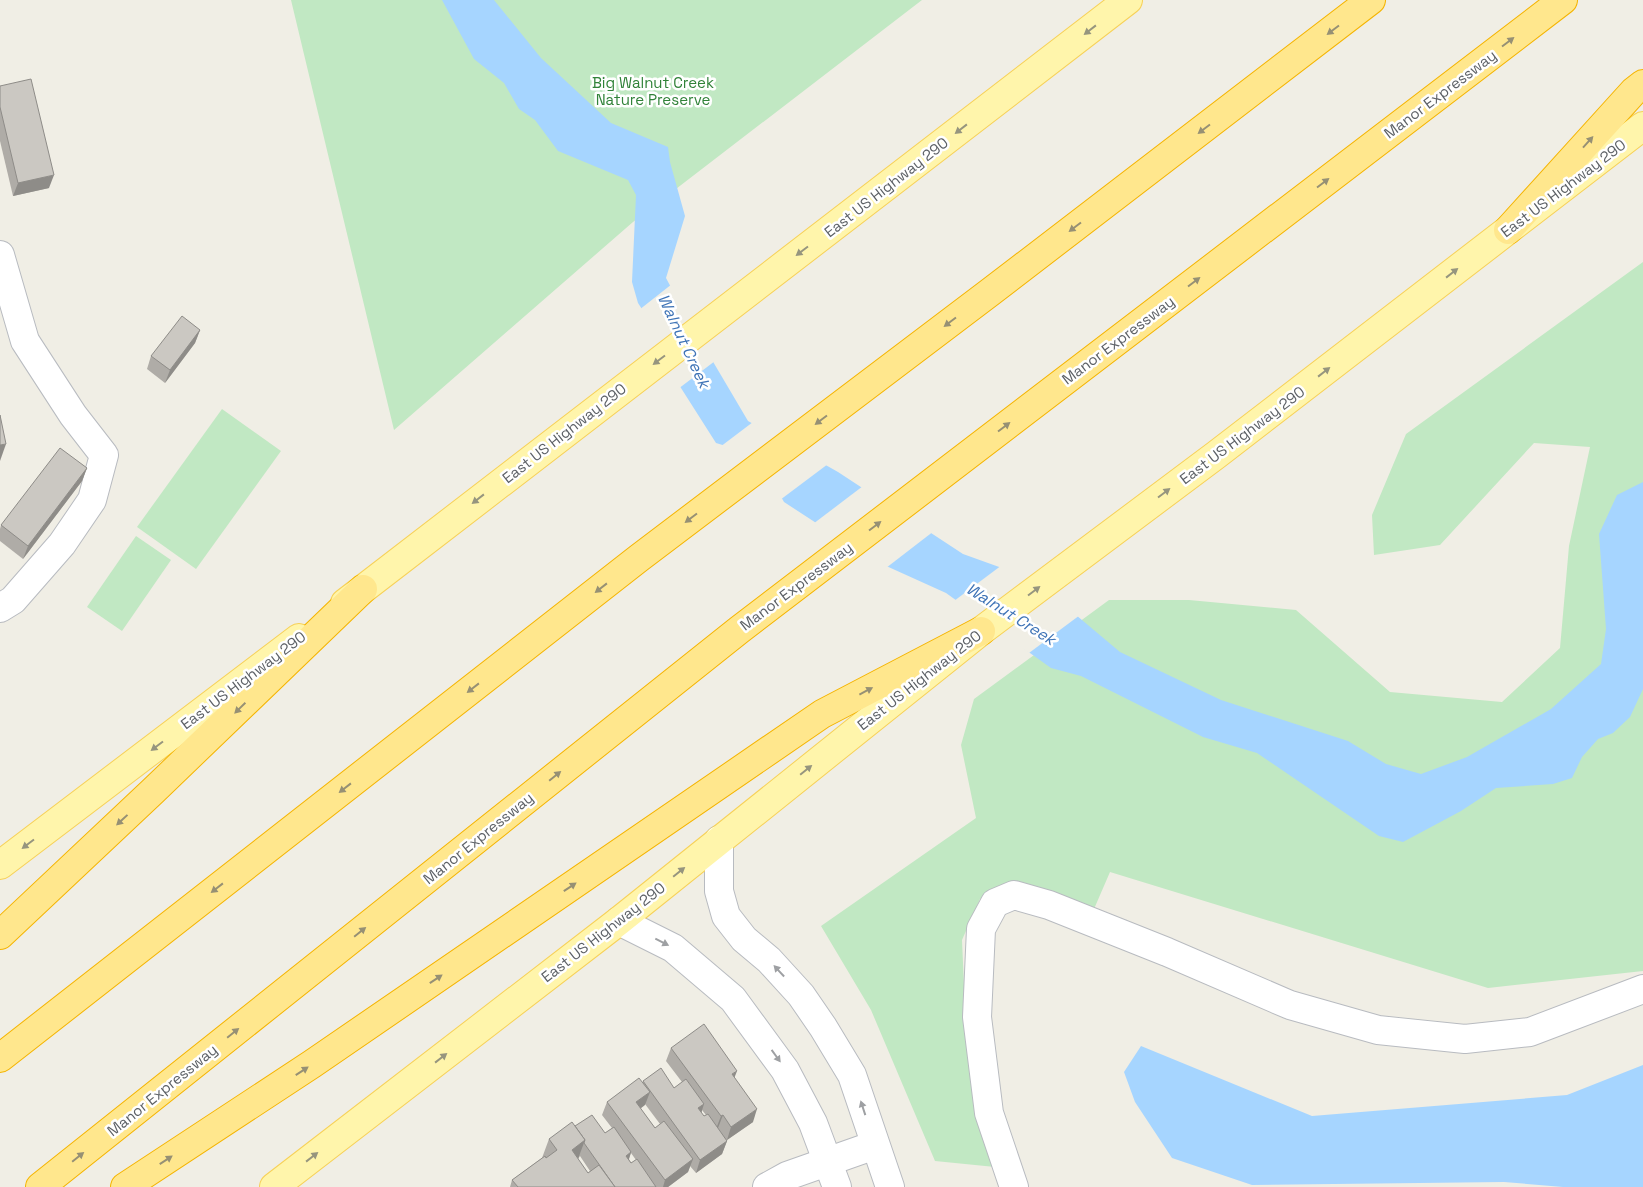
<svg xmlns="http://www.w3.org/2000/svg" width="1643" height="1187" font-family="'Space Grotesk',sans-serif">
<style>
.green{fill:#c1e8c3}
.water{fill:#a6d5ff}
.pier{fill:#f0eee5}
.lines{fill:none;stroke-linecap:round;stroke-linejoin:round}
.minor-casing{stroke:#b8bbc0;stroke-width:30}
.major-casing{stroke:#f7d158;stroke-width:30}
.highway-casing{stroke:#f5b400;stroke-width:30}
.minor{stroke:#fff;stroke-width:28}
.major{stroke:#fff5ab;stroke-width:28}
.highway{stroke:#ffe78d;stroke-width:28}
.wall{fill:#afaca7;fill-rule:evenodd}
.shaded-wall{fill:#8e8c88}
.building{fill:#cbc8c2;stroke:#8e8c88}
.oneway{fill:#96957e}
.oneway2{fill:#969074}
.oneway3{fill:#9ea0a3}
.labels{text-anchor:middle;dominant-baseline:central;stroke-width:5;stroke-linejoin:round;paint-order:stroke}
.park-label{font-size:15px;fill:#308238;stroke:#fff}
.street-label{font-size:15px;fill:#5d6166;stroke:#fff}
.water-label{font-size:16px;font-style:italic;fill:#3e73b6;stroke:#fff}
</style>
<rect width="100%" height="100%" fill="#f0eee5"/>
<g class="green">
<path d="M291 0H922L633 222 394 430Z"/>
<path d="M1643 262V971L1488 988 1110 872 1094 909 1021 883 980 899 962 940 966 1031 995 1167 935 1161 871 1010 821 926 976 818 961 745 974 699 1109 600H1189L1296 610 1390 692 1502 702 1560 648 1569 546 1590 447 1534 443 1440 545 1374 555 1372 515 1406 434Z"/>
<path d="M222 409 281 451 196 569 137 527Z"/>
<path d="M136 536 171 560 122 631 87 607Z"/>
</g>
<g class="water">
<path d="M442 0H494L541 58 611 123 668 147 670 162 685 216 666 278 689 321 748 421 838 472 963 554 1002 568 1076 615 1120 652 1221 700 1348 741 1386 764 1421 774 1467 757 1551 709 1601 664 1606 629 1599 534 1617 495 1643 482V689L1630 717 1613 733 1598 739 1582 757 1572 778 1553 784 1496 788 1461 811 1403 842 1379 836 1257 753 1203 737 1081 676 1051 668 946 593 873 560 784 502 766 470 749 453 716 443 674 377 664 343 638 303 632 282 636 195 628 180 558 151 535 120 519 109 504 83 474 59Z"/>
<path d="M1141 1046 1312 1116 1567 1095 1643 1065V1187H1563L1504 1182 1252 1185 1172 1158 1135 1102 1124 1072Z"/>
</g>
<g class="pier">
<path d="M672 284 715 361 678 389 672 378 661 344 639 310Z"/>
<path d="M753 422 828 464 780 500 764 472 747 455 720 447Z"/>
<path d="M863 486 934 531 886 568 871 562 813 524Z"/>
<path d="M1002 565 1080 615 1029 653 954 601Z"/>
</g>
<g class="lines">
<g class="minor-casing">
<g id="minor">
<path d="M0 255 25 341 73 415 104 455 92 500 62 544 13 600 0 608"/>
<path d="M719 840V891L726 916 744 939 769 960 801 995 823 1027 852 1075 890 1187"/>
<path d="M619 921 673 948 733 999 785 1070 813 1123 837 1187"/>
<path d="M767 1187 787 1176 875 1145"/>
<path d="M1014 1187 989 1113 977 1017 981 929 995 903 1014 895 1049 905 1167 952 1290 1005 1378 1030 1465 1039 1530 1032 1643 989"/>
</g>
</g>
<g class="major-casing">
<g id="major">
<path d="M345 603 1128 0"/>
<path d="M0 865 299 638"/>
<path d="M274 1187 619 921 981 631 1216 455 1643 126"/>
</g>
</g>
<g class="highway-casing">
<g id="highway">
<path d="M1508 230 1634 91 1643 84"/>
<path d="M0 935 153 791 363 589"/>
<path d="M0 1058 639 558 989 293 1371 0"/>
<path d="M40 1187 739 630 1563 0"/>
<path d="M125 1187 312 1064 822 714 981 631"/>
</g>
</g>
<use href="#minor" class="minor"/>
<use href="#major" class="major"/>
<use href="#highway" class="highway"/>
</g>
<g class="wall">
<path d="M0 86 49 188 13 196 0 141Z"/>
<path d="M200 330 195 343 165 383 147 369 151 356Z"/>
<path d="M87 468 82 481 23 559 0 541V529L1 525Z"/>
<path d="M671 1048 735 1078 753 1122 727 1140V1141L722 1154 696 1173 690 1166 688 1172 668 1187H656L649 1178 656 1187H510L512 1180 542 1158 549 1139 575 1126 605 1133 612 1128 602 1115 607 1102 643 1083V1081L674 1088 682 1082 666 1061ZM645 1104 660 1124 655 1128 640 1108ZM702 1110 706 1115 704 1116 701 1113ZM631 1153 636 1160 631 1163 629 1159ZM580 1156 590 1171 588 1173 578 1159Z"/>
</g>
<g class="shaded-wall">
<path d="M54 175 49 188 13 196 18 183Z"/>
<path d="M200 330 195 343 165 383 170 370Z"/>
<path d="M6 444 0 461V445Z"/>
<path d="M87 468 82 481 23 559 28 546Z"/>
<path d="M737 1071 732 1084V1074Z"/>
<path d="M650 1092 645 1105 631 1116 636 1102Z"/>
<path d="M704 1104 700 1117 698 1108Z"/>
<path d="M757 1109 753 1122 727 1140 731 1127Z"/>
<path d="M723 1115 718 1128 716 1129 721 1116Z"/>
<path d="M585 1140 578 1159 572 1150Z"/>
<path d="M727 1141 722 1154 696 1173 700 1160Z"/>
<path d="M631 1152 627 1165 626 1156Z"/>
<path d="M693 1159 688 1172 668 1187H663L665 1180Z"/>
</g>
<g class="building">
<path d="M31 79 54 175 18 183 0 107V86Z"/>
<path d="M182 316 200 330 170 370 151 356Z"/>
<path d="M0 415 6 444 0 445Z"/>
<path d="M60 448 87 468 28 546 1 525Z"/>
<path d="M704 1024 737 1071 732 1074 757 1109 731 1127 723 1115 721 1116 671 1048Z"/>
<path d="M661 1068 674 1088 686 1079 704 1104 698 1108 704 1116 708 1114 727 1141 700 1160 643 1081Z"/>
<path d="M639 1078 650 1092 636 1102 655 1128 664 1121 693 1159 665 1180 607 1102Z"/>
<path d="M592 1115 605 1133 614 1127 631 1152 626 1156 631 1163 637 1159 656 1187H615L584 1143 585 1140 575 1126Z"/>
<path d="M572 1122 585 1140 572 1150 588 1173 599 1165 615 1187H518L512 1180 545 1156 546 1158 557 1150 549 1139Z"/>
</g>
<defs><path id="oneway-solid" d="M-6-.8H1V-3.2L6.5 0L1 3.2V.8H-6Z" transform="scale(1.25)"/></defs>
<g class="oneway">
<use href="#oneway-solid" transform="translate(1090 30) rotate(142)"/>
<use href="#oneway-solid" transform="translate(961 129) rotate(142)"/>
<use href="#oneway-solid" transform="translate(802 251) rotate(143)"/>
<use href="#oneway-solid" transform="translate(1452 273) rotate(-38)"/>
<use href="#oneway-solid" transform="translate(659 360) rotate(143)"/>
<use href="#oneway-solid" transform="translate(1324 372) rotate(-38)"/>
<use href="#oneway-solid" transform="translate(1164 493) rotate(-37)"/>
<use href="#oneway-solid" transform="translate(478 499) rotate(142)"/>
<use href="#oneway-solid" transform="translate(1034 591) rotate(-37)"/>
<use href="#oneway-solid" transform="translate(157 746) rotate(143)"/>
<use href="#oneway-solid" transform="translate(806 770) rotate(-39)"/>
<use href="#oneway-solid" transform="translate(28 844) rotate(143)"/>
<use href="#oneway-solid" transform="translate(679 872) rotate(-39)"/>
<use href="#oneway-solid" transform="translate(441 1058) rotate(-38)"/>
<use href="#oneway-solid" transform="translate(312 1157) rotate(-38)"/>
</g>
<g class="oneway2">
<use href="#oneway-solid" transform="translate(1333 30) rotate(143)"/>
<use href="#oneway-solid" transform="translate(1508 42) rotate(-37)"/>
<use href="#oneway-solid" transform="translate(1204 129) rotate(143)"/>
<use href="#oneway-solid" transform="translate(1588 142) rotate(-48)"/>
<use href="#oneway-solid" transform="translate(1323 183) rotate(-37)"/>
<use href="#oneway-solid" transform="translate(1075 227) rotate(143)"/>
<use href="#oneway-solid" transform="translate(1194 282) rotate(-37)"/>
<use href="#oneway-solid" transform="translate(950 322) rotate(143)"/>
<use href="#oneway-solid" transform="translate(821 420) rotate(143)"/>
<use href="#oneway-solid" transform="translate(1004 427) rotate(-37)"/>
<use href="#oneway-solid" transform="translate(691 518) rotate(143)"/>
<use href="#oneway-solid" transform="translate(875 526) rotate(-37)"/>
<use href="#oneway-solid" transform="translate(601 588) rotate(142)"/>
<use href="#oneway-solid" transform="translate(473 688) rotate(142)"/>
<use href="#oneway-solid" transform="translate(866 691) rotate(-28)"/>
<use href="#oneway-solid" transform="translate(240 708) rotate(136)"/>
<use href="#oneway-solid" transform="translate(555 776) rotate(-39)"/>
<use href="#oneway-solid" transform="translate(345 788) rotate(142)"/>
<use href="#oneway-solid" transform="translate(122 820) rotate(137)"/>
<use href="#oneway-solid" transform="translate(570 887) rotate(-34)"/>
<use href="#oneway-solid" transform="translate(217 888) rotate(142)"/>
<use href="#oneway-solid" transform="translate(360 932) rotate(-39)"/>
<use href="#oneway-solid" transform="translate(436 979) rotate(-34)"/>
<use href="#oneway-solid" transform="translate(233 1033) rotate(-39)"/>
<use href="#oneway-solid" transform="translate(302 1071) rotate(-33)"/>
<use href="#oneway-solid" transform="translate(78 1157) rotate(-39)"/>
<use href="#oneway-solid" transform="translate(166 1160) rotate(-33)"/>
</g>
<g class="oneway3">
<use href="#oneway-solid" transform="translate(662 942) rotate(27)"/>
<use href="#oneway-solid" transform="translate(779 971) rotate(-133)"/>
<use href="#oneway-solid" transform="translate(776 1056) rotate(54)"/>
<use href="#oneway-solid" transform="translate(863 1108) rotate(-108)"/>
</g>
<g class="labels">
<g class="park-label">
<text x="653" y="82">Big Walnut Creek<tspan x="653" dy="17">Nature Preserve</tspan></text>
</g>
<g class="street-label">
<text transform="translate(1440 94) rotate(-37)">Manor Expressway</text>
<text transform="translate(886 187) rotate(-38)">East US Highway 290</text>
<text transform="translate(1563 188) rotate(-37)">East US Highway 290</text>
<text transform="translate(1118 340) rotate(-37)">Manor Expressway</text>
<text transform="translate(564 433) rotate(-38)">East US Highway 290</text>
<text transform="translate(1242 435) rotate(-37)">East US Highway 290</text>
<text transform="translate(796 586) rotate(-37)">Manor Expressway</text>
<text transform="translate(243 680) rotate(-37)">East US Highway 290</text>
<text transform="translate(919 680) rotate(-38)">East US Highway 290</text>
<text transform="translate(478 838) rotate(-39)">Manor Expressway</text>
<text transform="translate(603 932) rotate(-38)">East US Highway 290</text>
<text transform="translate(162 1090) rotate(-39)">Manor Expressway</text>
</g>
<g class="water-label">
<text transform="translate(684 341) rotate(65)">Walnut Creek</text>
<text transform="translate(1011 614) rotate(32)">Walnut Creek</text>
</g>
</g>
</svg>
